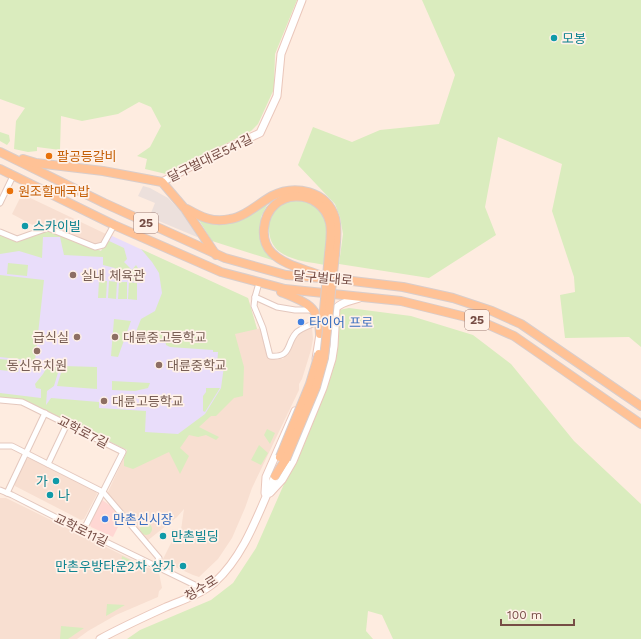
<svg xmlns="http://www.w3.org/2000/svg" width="641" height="639" font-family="'Work Sans','Noto Sans KR',sans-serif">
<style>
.residential{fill:#f8dfd1}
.commercial{fill:#ffd7d3}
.industrial{fill:#ece0dc}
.education{fill:#e9ddfa}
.green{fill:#daecbe}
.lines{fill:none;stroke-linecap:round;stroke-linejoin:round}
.street-casing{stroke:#e4c8be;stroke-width:7}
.secondary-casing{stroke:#eac7bb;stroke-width:9}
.primary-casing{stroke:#d9cdcb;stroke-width:10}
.street{stroke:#fff;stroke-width:5}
.secondary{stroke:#fff;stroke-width:7}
.primary{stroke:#ffc296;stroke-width:8}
.primary-bridge-casing{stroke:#d9cdcb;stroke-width:10;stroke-linecap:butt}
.primary-bridge{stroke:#ffc296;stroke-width:8}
.culture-dot{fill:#0f9aa8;stroke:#fff1e8;stroke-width:1.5}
.food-dot{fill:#e8710a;stroke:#fff1e8;stroke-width:1.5}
.education-dot{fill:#8d6e63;stroke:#fff1e8;stroke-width:1.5}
.shop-dot{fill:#3f7fe0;stroke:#fff1e8;stroke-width:1.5}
.labels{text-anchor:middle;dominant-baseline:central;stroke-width:3.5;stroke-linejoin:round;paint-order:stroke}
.shield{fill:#fff1e8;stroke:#9f7e76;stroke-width:1}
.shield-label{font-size:12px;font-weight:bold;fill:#764d45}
.culture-label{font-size:13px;fill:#0d838f;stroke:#fff1e8;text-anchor:start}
.food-label{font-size:13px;fill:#c56008;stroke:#fff1e8;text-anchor:start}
.street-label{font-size:13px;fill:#764d45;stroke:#fff1e8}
.education-label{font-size:13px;fill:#785e54;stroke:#fff1e8;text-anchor:start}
.shop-label{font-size:13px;fill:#366cbe;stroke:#fff1e8;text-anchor:start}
</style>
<rect width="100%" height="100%" fill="#feece0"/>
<g class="residential">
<path d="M22 194 106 234 102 243 95 246 48 226 40 229 12 214Z"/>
<path d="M248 298 257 329 261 328 267 355 269 359H283L285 356H287L298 334 312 327 313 339 311 350 302 379 299 384V390L252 488 245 508 232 538 218 559 199 577 193 575 162 561 172 541V539L170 537 172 529 181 530 184 509 177 517 147 541 107 494 126 453 228 319Z"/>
<path d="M29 458 96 491 97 494 84 519 81 520 15 486 14 483 26 459Z"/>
<path d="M0 498H6L159 573 162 588 159 591 158 597 116 615 88 631 77 639H0Z"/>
</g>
<path class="commercial" d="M101 499 112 507 121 521 113 537 91 527 89 523Z"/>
<path class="industrial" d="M143 186 150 188 168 198 183 214 199 235 197 237 154 219 155 215 151 213 155 203 138 196Z"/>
<path class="education" d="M47 230 101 251 110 235 240 295 226 390 209 417 186 434 127 450 22 399 0 398V233L17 241Z"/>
<g class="green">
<path d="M0 0H297L275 54 274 89 258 124 251 131 166 174 145 169 147 159 137 156 150 147 161 126 151 107 139 102 118 114 82 121 61 116 60 150 37 147V151L28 152 14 149 16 121 25 108 0 99Z"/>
<path d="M422 0H641V347L629 337 565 338 560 295 575 292 574 277 552 211 562 164 498 137 485 207 496 235 429 278 339 264 343 234 340 217 335 204 298 165 313 127 352 142 380 130 439 124 455 75Z"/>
<path d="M0 132 9 135 10 141 7 145 0 141Z"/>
<path d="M292 199C297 199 303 199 308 200 333 209 327 245 325 265 309 262 293 261 280 252 266 243 265 216 278 205 281 202 288 201 292 199Z"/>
<path d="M269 201 261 217 260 234 264 249 274 259 272 260 212 241 197 217C201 219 206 222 211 224 233 228 252 212 269 201Z"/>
<path d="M47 230 101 251 107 240 124 248 127 259 124 262 132 270 136 265 143 276 142 283 117 277 115 268 103 265V257L64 255 60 237H43L42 258 19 251 0 254V233L17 241Z"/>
<path d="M141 249 248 298 257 329 235 334 244 367 243 396 234 398 216 416H211L199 427 219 437 216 440 206 435 198 437 189 435 180 448 189 456 180 474 169 452 133 469 124 466V458L127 450 22 399 0 398V393L41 398V389L36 388 35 384 43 374 51 360 62 359 54 386 47 391 46 405 51 398 99 402V408L146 411 145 432 178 434 205 414 221 388 224 366 217 365 218 352H213V350L170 347 166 345 165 339H152L151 344 132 342 141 319 155 311 162 293 159 273 152 262Z"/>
<path d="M8 263 28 265 27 276 7 274Z"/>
<path d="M0 275 44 280 35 361 0 357Z"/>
<path d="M99 281H107L106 298H98Z"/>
<path d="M109 281 117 282 116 299 108 298Z"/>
<path d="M119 282H127V299H118Z"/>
<path d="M129 282 137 283V300L128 299Z"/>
<path d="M349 308 411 316 473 335 511 364 574 441 641 504V639H393L382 615 368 611 366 631 373 639H127L140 630 211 600 233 583 256 548 330 379 337 351 339 310Z"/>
<path d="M114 319 131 321 118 357 111 356Z"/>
<path d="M0 359 20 361 18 372 0 370Z"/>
<path d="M63 366 97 367V389L57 386Z"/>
<path d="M112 381 150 383 148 388 135 391 112 390Z"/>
<path d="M206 388H220L205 412 203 411V396L206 392Z"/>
<path d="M267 429 275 433 270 444 264 435Z"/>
<path d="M259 445 268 453 261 465 251 460Z"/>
<circle cx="146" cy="529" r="6"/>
<path d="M122 556 132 561 131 570H120Z"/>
<path d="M107 604 125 605 106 616Z"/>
<path d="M61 626 84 628 68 639H60Z"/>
</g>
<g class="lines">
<g class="street-casing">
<g id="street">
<path d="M0 203 13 176"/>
<path d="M0 232 17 239 48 228 95 247 103 245 114 225"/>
<path d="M259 283 255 297 254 306 263 328 270 356C292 358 286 344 296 333 300 328 314 324 319 321"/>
<path d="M255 297 277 307 295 310H314"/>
<path d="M0 400 22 402 123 452 83 531"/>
<path d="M0 446H12L103 492 159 558 155 566"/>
<path d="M48 464 67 424"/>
<path d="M0 490 12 495 67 523 203 589"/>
<path d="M7 493 45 413"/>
</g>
</g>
<g class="secondary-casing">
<g id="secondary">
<path d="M162 182 212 155 260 133 277 96 281 54 302 0"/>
<path d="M316 359 320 334"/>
<path d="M265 493 266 477 295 411"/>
<path d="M270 493 282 480 293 461 323 388 332 359 334 346 336 308C343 301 353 301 362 297"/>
<path d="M100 639C122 627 144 617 166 607 183 600 201 594 215 582 245 555 259 511 275 476"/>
</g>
</g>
<g class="primary-casing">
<g id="primary">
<path d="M0 152 104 203 225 258 286 275 344 280 403 287 453 298 492 311 521 324 641 406"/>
<path d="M23 159 36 163 103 171 162 182 185 209 216 255"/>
<path d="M0 169 114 225 221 272 285 289 401 301 470 318 489 325 514 336 641 424"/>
<path d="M187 209C201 217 213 223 230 219 245 217 259 203 272 196 295 184 327 191 335 218 338 230 336 242 335 254"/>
<path d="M319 275C304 269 284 265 272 253 266 247 263 238 264 228 268 187 322 187 330 223 332 233 330 244 329 254"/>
<path d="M281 292C304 301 320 306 320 334"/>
<path d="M275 476 286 459"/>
</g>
</g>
<use href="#street" class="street"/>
<use href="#secondary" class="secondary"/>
<use href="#primary" class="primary"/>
<g class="primary-bridge-casing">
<g id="primary-bridge">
<path d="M323 321 329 254"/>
<path d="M280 457 310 384 319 354"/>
<path d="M286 459 316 387 324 358 335 254"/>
</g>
</g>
<use href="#primary-bridge" class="primary-bridge"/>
</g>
<g class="culture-dot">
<circle cx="554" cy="38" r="4"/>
<circle cx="25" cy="226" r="4"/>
<circle cx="56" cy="481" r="4"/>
<circle cx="50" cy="495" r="4"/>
<circle cx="163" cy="536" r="4"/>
<circle cx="183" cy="566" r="4"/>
</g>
<g class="food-dot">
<circle cx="49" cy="156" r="4"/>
<circle cx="10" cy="191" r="4"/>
</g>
<g class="education-dot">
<circle cx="73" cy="275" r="4"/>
<circle cx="77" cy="337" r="4"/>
<circle cx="115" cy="337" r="4"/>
<circle cx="37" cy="351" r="4"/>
<circle cx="159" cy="365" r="4"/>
<circle cx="104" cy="401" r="4"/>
</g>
<g class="shop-dot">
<circle cx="301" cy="322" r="4"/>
<circle cx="105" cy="519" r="4"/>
</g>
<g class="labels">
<g class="shield">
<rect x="134" y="213" width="24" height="20" rx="3"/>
<rect x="465" y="310" width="24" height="20" rx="3"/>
</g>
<g class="shield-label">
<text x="146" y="223">25</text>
<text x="477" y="320">25</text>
</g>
<g class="culture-label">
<text x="562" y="38">모봉</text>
<text x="33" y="226">스카이빌</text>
<text x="48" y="481" text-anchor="end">가</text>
<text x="58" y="495">나</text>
<text x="171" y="536">만촌빌딩</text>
<text x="175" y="566" text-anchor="end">만촌우방타운2차 상가</text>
</g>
<g class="food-label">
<text x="57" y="156">팔공등갈비</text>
<text x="18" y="191">원조할매국밥</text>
</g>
<g class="street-label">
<text transform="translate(210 158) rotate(-26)">달구벌대로541길</text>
<text transform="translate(323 278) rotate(5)">달구벌대로</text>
<text transform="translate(83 432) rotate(27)">교학로7길</text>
<text transform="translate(81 530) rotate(26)">교학로11길</text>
<text transform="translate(201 588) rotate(-32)">청수로</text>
</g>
<g class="education-label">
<text x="81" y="275">실내 체육관</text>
<text x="69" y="337" text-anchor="end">급식실</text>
<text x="123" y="337">대륜중고등학교</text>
<text x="37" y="365" text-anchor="middle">동신유치원</text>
<text x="167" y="365">대륜중학교</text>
<text x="112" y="401">대륜고등학교</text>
</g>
<g class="shop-label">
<text x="309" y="322">타이어 프로</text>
<text x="113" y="519">만촌신시장</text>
</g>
</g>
<path d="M501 619v6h73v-6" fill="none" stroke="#764d45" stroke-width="2"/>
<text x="507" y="619" font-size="12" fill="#764d45" stroke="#fff1e8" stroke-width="3" paint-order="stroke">100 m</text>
</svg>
